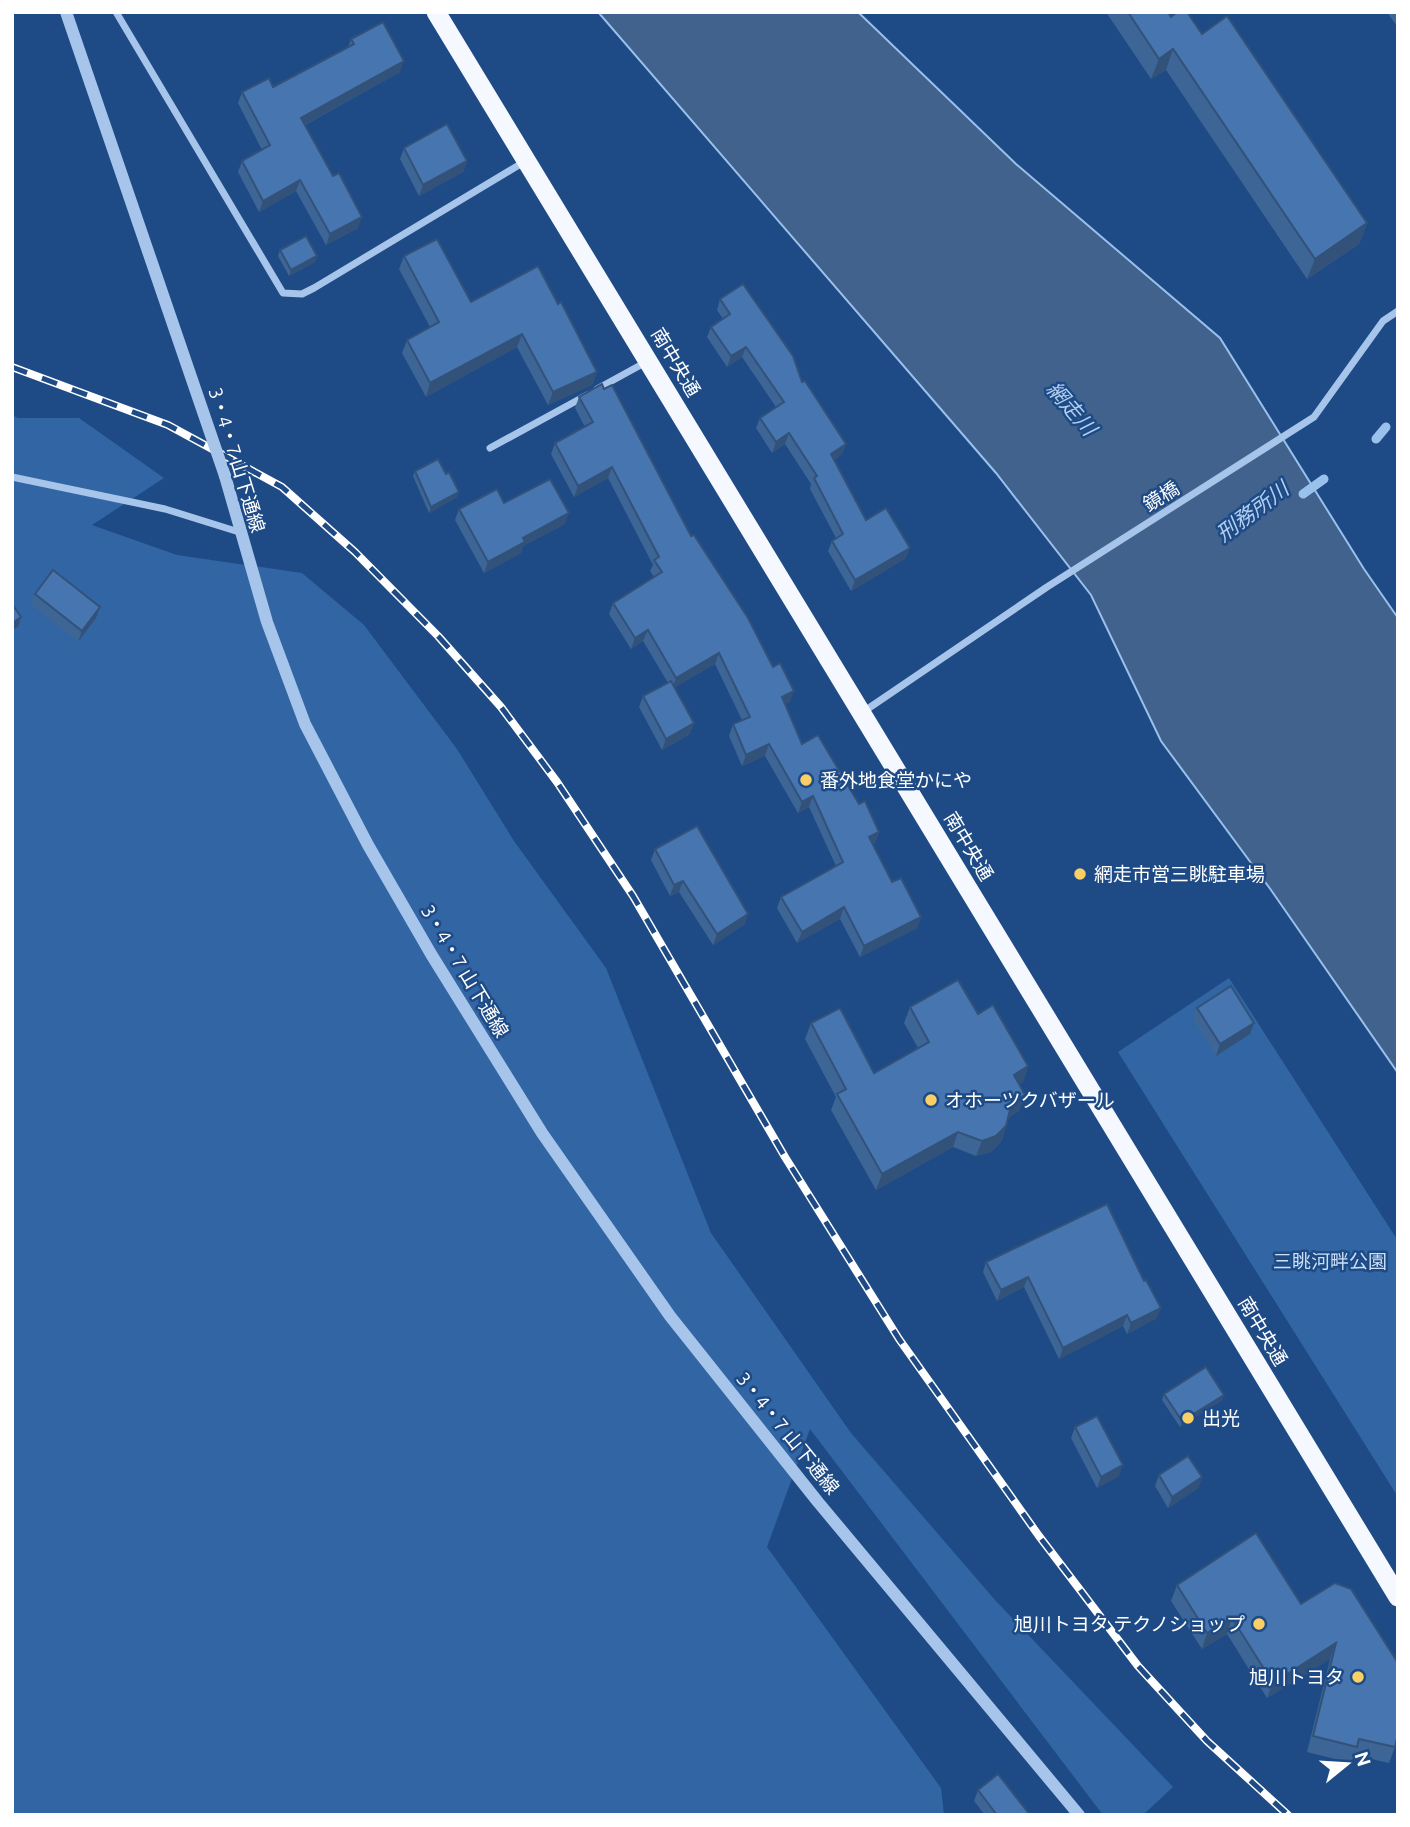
<svg xmlns="http://www.w3.org/2000/svg" width="1410" height="1827" font-family="Ubuntu,'Noto Sans JP',sans-serif">
<style>
.green{fill:#3265a3}
.water{fill:#40628c;stroke:#9ac0ec;stroke-width:2}
.lines{fill:none;stroke-linecap:round;stroke-linejoin:round}
.stream{stroke:#9ac0ec;stroke-width:9}
.minor{stroke:#a7c5ea;stroke-width:7}
.tertiary{stroke:#a7c5ea;stroke-width:12}
.trunk{stroke:#f5f8fe;stroke-width:19}
.rail-casing{stroke:#fff;stroke-width:8}
.rail{stroke:#1e4b86;stroke-width:5;stroke-dasharray:16;stroke-linecap:butt}
.tertiary-bridge{stroke:#a7c5ea;stroke-width:12}
.wall{fill:#3d6596}
.shaded-wall{fill:#32527a}
.building{fill:#4775af;stroke:#32527a;stroke-width:2}
.poi-dot{fill:#f9cf66;stroke:#1e4b86;stroke-width:2.5}
.labels{text-anchor:middle;dominant-baseline:central;stroke-width:5;stroke-linejoin:round;paint-order:stroke}
.street-label{font-size:19px;fill:#fff;stroke:#1e4b86}
.poi-label{font-size:19px;fill:#fff;stroke:#1e4b86;text-anchor:start}
.park-label{font-size:19px;fill:#cbdff8;stroke:#1e4b86}
.water-label{font-size:21px;font-style:italic;fill:#b2cff2;stroke:#1e4b86}
</style>
<rect width="100%" height="100%" fill="#1e4b86"/>
<g class="green">
<path d="M12 415 18 418H79L164 478 92 525 177 555 302 573 364 625 457 749 514 841 606 968 711 1233 851 1433 995 1600 1173 1787 1143 1815H1103L810 1429 767 1547 941 1788 944 1815H12Z"/>
<path d="M1229 978 1398 1241V1497L1118 1052Z"/>
</g>
<path class="water" d="M598 12H858L1016 164 1220 338 1364 569 1398 618V1073L1271 890 1161 741 1091 595 996 473Z"/>
<g class="lines">
<g class="stream">
<path d="M1376 439 1386 427"/>
<path d="M1303 494 1324 479"/>
</g>
<g class="minor">
<path d="M116 12 283 293 302 294 314 288 524 162"/>
<path d="M597 389 648 361"/>
<path d="M490 448 587 395"/>
<path d="M12 477 165 509 239 532"/>
<path d="M863 712 1047 587 1314 417 1383 321 1398 311"/>
</g>
<path class="tertiary" d="M225 476 267 622 305 724 368 845 431 954 542 1133 670 1316 818 1502 1079 1815"/>
<path class="trunk" d="M436 12 1398 1597"/>
<g class="rail-casing">
<path id="rail" d="M12 367 168 425 282 487 355 552 438 636 501 707 557 782 633 896 785 1157 899 1339 1039 1536 1138 1666 1207 1741 1288 1815"/>
</g>
<use href="#rail" class="rail"/>
<path class="tertiary-bridge" d="M66 12 225 476"/>
</g>
<g class="wall">
<path d="M1106 12H1168L1171 17 1202 34 1367 223 1359 244 1307 279 1166 70 1151 79Z"/>
<path d="M1387 12H1398V28Z"/>
<path d="M351 39 400 72 305 125 358 228 326 245 296 191 259 212 238 172 242 161 262 150 238 103 242 92 273 87 348 47Z"/>
<path d="M404 148 467 161 463 172 419 196 400 159Z"/>
<path d="M280 250 315 262 289 276 278 256Z"/>
<path d="M404 256 471 302 558 304 597 372 592 385 548 405 517 347 426 397 402 353 407 340 430 327 399 269Z"/>
<path d="M720 299 802 382 846 444 842 454 834 460 866 520 906 558 851 591 828 551 832 541 836 538 810 489 811 484 785 444 772 453 756 428 760 418 776 407 742 357 727 367 707 337 711 327 723 319 717 310Z"/>
<path d="M579 397 691 536 790 702 785 704 802 744 859 804 879 832 875 843 873 844 892 882 921 917 917 928 860 957 840 919 797 943 777 908 781 897 836 866 809 807 798 813 765 756 742 766 729 736 733 724 742 720 715 664 675 687 690 734 662 750 639 707 643 696 668 683 643 641 631 649 609 614 613 603 654 577 650 571 653 565 608 478 574 497 551 454 555 443 585 427 575 408Z"/>
<path d="M415 471 446 474 459 492 457 497 429 513 413 476Z"/>
<path d="M504 503 565 524 523 546 521 553 484 573 455 520 459 509Z"/>
<path d="M35 594 100 607 96 618 78 642 31 605Z"/>
<path d="M655 849 748 914 744 925 713 945 679 892 670 896 651 860Z"/>
<path d="M910 1007 978 1014 1028 1066 1023 1082 1019 1084 1025 1095 1019 1111 1009 1117 1001 1142 991 1152 976 1156 953 1147 876 1190 831 1110 836 1097 805 1039 811 1023 874 1073 918 1048 904 1023Z"/>
<path d="M1197 1008 1250 1034 1216 1056 1193 1019Z"/>
<path d="M986 1262 1157 1318 1127 1334 1123 1326 1059 1359 1024 1287 997 1301 983 1272Z"/>
<path d="M1164 1394 1224 1395 1222 1400 1180 1427 1162 1400Z"/>
<path d="M1075 1427 1119 1476 1097 1488 1071 1438Z"/>
<path d="M1159 1475 1202 1477 1198 1488 1168 1508 1155 1486Z"/>
<path d="M1335 1583 1395 1747 1389 1763 1354 1755 1351 1763 1307 1752 1330 1659 1267 1698 1227 1634 1202 1649 1171 1601 1177 1585 1301 1604Z"/>
<path d="M978 1790 1030 1815H985L974 1801Z"/>
</g>
<g class="shaded-wall">
<path d="M1173 49 1166 70 1151 79 1159 59Z"/>
<path d="M404 61 400 72 297 129 301 118Z"/>
<path d="M467 161 463 172 419 196 423 185Z"/>
<path d="M300 180 296 191 259 212 263 201Z"/>
<path d="M362 217 358 228 326 245 330 234Z"/>
<path d="M1367 223 1359 244 1307 279 1315 259Z"/>
<path d="M317 256 315 262 289 276 291 270Z"/>
<path d="M522 334 517 347 426 397 430 383Z"/>
<path d="M746 347 742 357 727 367 731 356Z"/>
<path d="M597 372 592 385 548 405 553 392Z"/>
<path d="M789 433 785 444 772 453 776 442Z"/>
<path d="M846 444 842 454 827 464 831 454Z"/>
<path d="M612 467 608 478 574 497 578 486Z"/>
<path d="M459 492 457 497 429 513 431 507Z"/>
<path d="M569 513 565 524 523 546 521 553 484 573 488 562 523 538Z"/>
<path d="M910 548 906 558 851 591 855 580Z"/>
<path d="M100 607 96 618 78 642 82 631Z"/>
<path d="M21 617 18 627 12 630V623Z"/>
<path d="M648 630 643 641 631 649 635 638Z"/>
<path d="M719 653 715 664 672 689 676 678Z"/>
<path d="M794 691 790 702 778 708 782 697Z"/>
<path d="M694 723 690 734 662 750 666 739Z"/>
<path d="M769 744 765 756 742 766 746 755Z"/>
<path d="M813 796 809 807 798 813 802 802Z"/>
<path d="M879 832 875 843 865 848 869 837Z"/>
<path d="M683 881 679 892 670 896 674 885Z"/>
<path d="M844 907 840 919 797 943 802 932Z"/>
<path d="M748 914 744 925 713 945 717 934Z"/>
<path d="M921 917 917 928 860 957 864 946Z"/>
<path d="M1254 1023 1250 1034 1216 1056 1220 1044Z"/>
<path d="M1028 1066 1023 1082 1008 1090 1014 1075Z"/>
<path d="M1025 1095 1019 1111 1006 1118 1012 1102Z"/>
<path d="M1006 1126 1001 1142 991 1152 976 1156 982 1141Z"/>
<path d="M958 1132 953 1147 876 1190 882 1174Z"/>
<path d="M1028 1277 1024 1287 997 1301 1001 1290Z"/>
<path d="M1161 1308 1157 1318 1127 1334 1131 1323Z"/>
<path d="M1127 1315 1123 1326 1059 1359 1063 1348Z"/>
<path d="M1224 1395 1222 1400 1180 1427 1182 1421Z"/>
<path d="M1123 1465 1119 1476 1097 1488 1101 1477Z"/>
<path d="M1202 1477 1198 1488 1168 1508 1172 1497Z"/>
<path d="M1232 1618 1227 1634 1202 1649 1207 1633Z"/>
<path d="M1336 1643 1330 1659 1267 1698 1273 1683Z"/>
</g>
<g class="building">
<path d="M1128 12H1168L1171 17 1177 12H1187L1202 34 1227 16 1367 223 1315 259 1173 49 1159 59Z"/>
<path d="M383 22 404 61 301 118 333 176 339 173 362 217 330 234 300 180 263 201 242 161 270 145 242 92 269 78 273 87 354 44 351 39Z"/>
<path d="M447 124 467 161 423 185 404 148Z"/>
<path d="M306 236 317 256 291 270 280 250Z"/>
<path d="M437 239 471 302 538 266 558 304 561 302 597 372 553 392 522 334 430 383 407 340 439 322 404 256Z"/>
<path d="M743 284 793 356 802 382 805 381 846 444 831 454 866 520 886 508 910 548 855 580 832 541 843 534 814 478 817 476 789 433 776 442 760 418 784 402 746 347 731 356 711 327 730 314 720 299Z"/>
<path d="M602 384 604 389 612 385 691 536 694 535 748 618 773 667 780 663 794 691 782 697 802 744 818 735 859 804 865 801 879 832 869 837 892 882 901 878 921 917 864 946 844 907 802 932 781 897 843 862 813 796 802 802 769 744 746 755 733 724 750 717 719 653 676 678 648 630 635 638 613 603 662 572 654 560 659 557 612 467 578 486 555 443 593 422 579 397Z"/>
<path d="M438 459 446 474 449 472 459 492 431 507 415 471Z"/>
<path d="M550 479 569 513 523 538 525 542 488 562 459 509 497 489 504 503Z"/>
<path d="M53 570 100 607 82 631 35 594Z"/>
<path d="M12 604 21 617 12 623Z"/>
<path d="M671 681 694 723 666 739 643 696Z"/>
<path d="M697 826 748 914 717 934 683 881 674 885 655 849Z"/>
<path d="M958 980 978 1014 993 1005 1028 1066 1014 1075 1025 1095 1012 1102 1006 1126 996 1136 982 1141 958 1132 882 1174 837 1094 846 1089 811 1023 840 1008 874 1073 929 1042 910 1007Z"/>
<path d="M1231 986 1254 1023 1220 1044 1197 1008Z"/>
<path d="M1107 1204 1144 1281 1146 1280 1161 1308 1131 1323 1127 1315 1063 1348 1028 1277 1001 1290 986 1262Z"/>
<path d="M1206 1367 1224 1395 1182 1421 1164 1394Z"/>
<path d="M1097 1416 1123 1465 1101 1477 1075 1427Z"/>
<path d="M1188 1456 1202 1477 1172 1497 1159 1475Z"/>
<path d="M1256 1533 1301 1604 1335 1583 1351 1589 1398 1663V1734L1395 1747 1359 1739 1357 1747 1313 1736 1336 1643 1273 1683 1232 1618 1207 1633 1177 1585Z"/>
<path d="M998 1774 1030 1815H997L978 1790Z"/>
</g>
<g class="poi-dot">
<circle cx="806" cy="780" r="7"/>
<circle cx="1080" cy="874" r="7"/>
<circle cx="931" cy="1100" r="7"/>
<circle cx="1188" cy="1418" r="7"/>
<circle cx="1259" cy="1624" r="7"/>
<circle cx="1358" cy="1677" r="7"/>
</g>
<g class="labels">
<g class="street-label">
<text transform="translate(676 362) rotate(59)">南中央通</text>
<text transform="translate(237 460) rotate(73)">3・4・7 山下通線</text>
<text transform="translate(1161 496) rotate(-32)">鏡橋</text>
<text transform="translate(969 846) rotate(59)">南中央通</text>
<text transform="translate(465 971) rotate(59)">3・4・7 山下通線</text>
<text transform="translate(1263 1331) rotate(59)">南中央通</text>
<text transform="translate(788 1433) rotate(51)">3・4・7 山下通線</text>
</g>
<g class="poi-label">
<text x="820" y="780">番外地食堂かにや</text>
<text x="1094" y="874">網走市営三眺駐車場</text>
<text x="945" y="1100">オホーツクバザール</text>
<text x="1202" y="1418">出光</text>
<text x="1245" y="1624" text-anchor="end">旭川トヨタ テクノショップ</text>
<text x="1344" y="1677" text-anchor="end">旭川トヨタ</text>
</g>
<g class="park-label">
<text x="1330" y="1261">三眺河畔公園</text>
</g>
<g class="water-label">
<text transform="translate(1072 408) rotate(49)">網走川</text>
<text transform="translate(1252 511) rotate(-37)">刑務所川</text>
</g>
</g>
<rect width="1410" height="1827" fill="none" stroke="#ffffff" stroke-width="28"/>
<g transform="translate(1347 1764) rotate(72)" stroke="#1e4b86" stroke-width="5" paint-order="stroke">
<path d="M0-5L12 26L0 18L-12 26Z" fill="#ffffff"/>
<text y="-10" font-size="19" font-weight="bold" text-anchor="middle" fill="#ffffff">N</text>
</g>
</svg>
